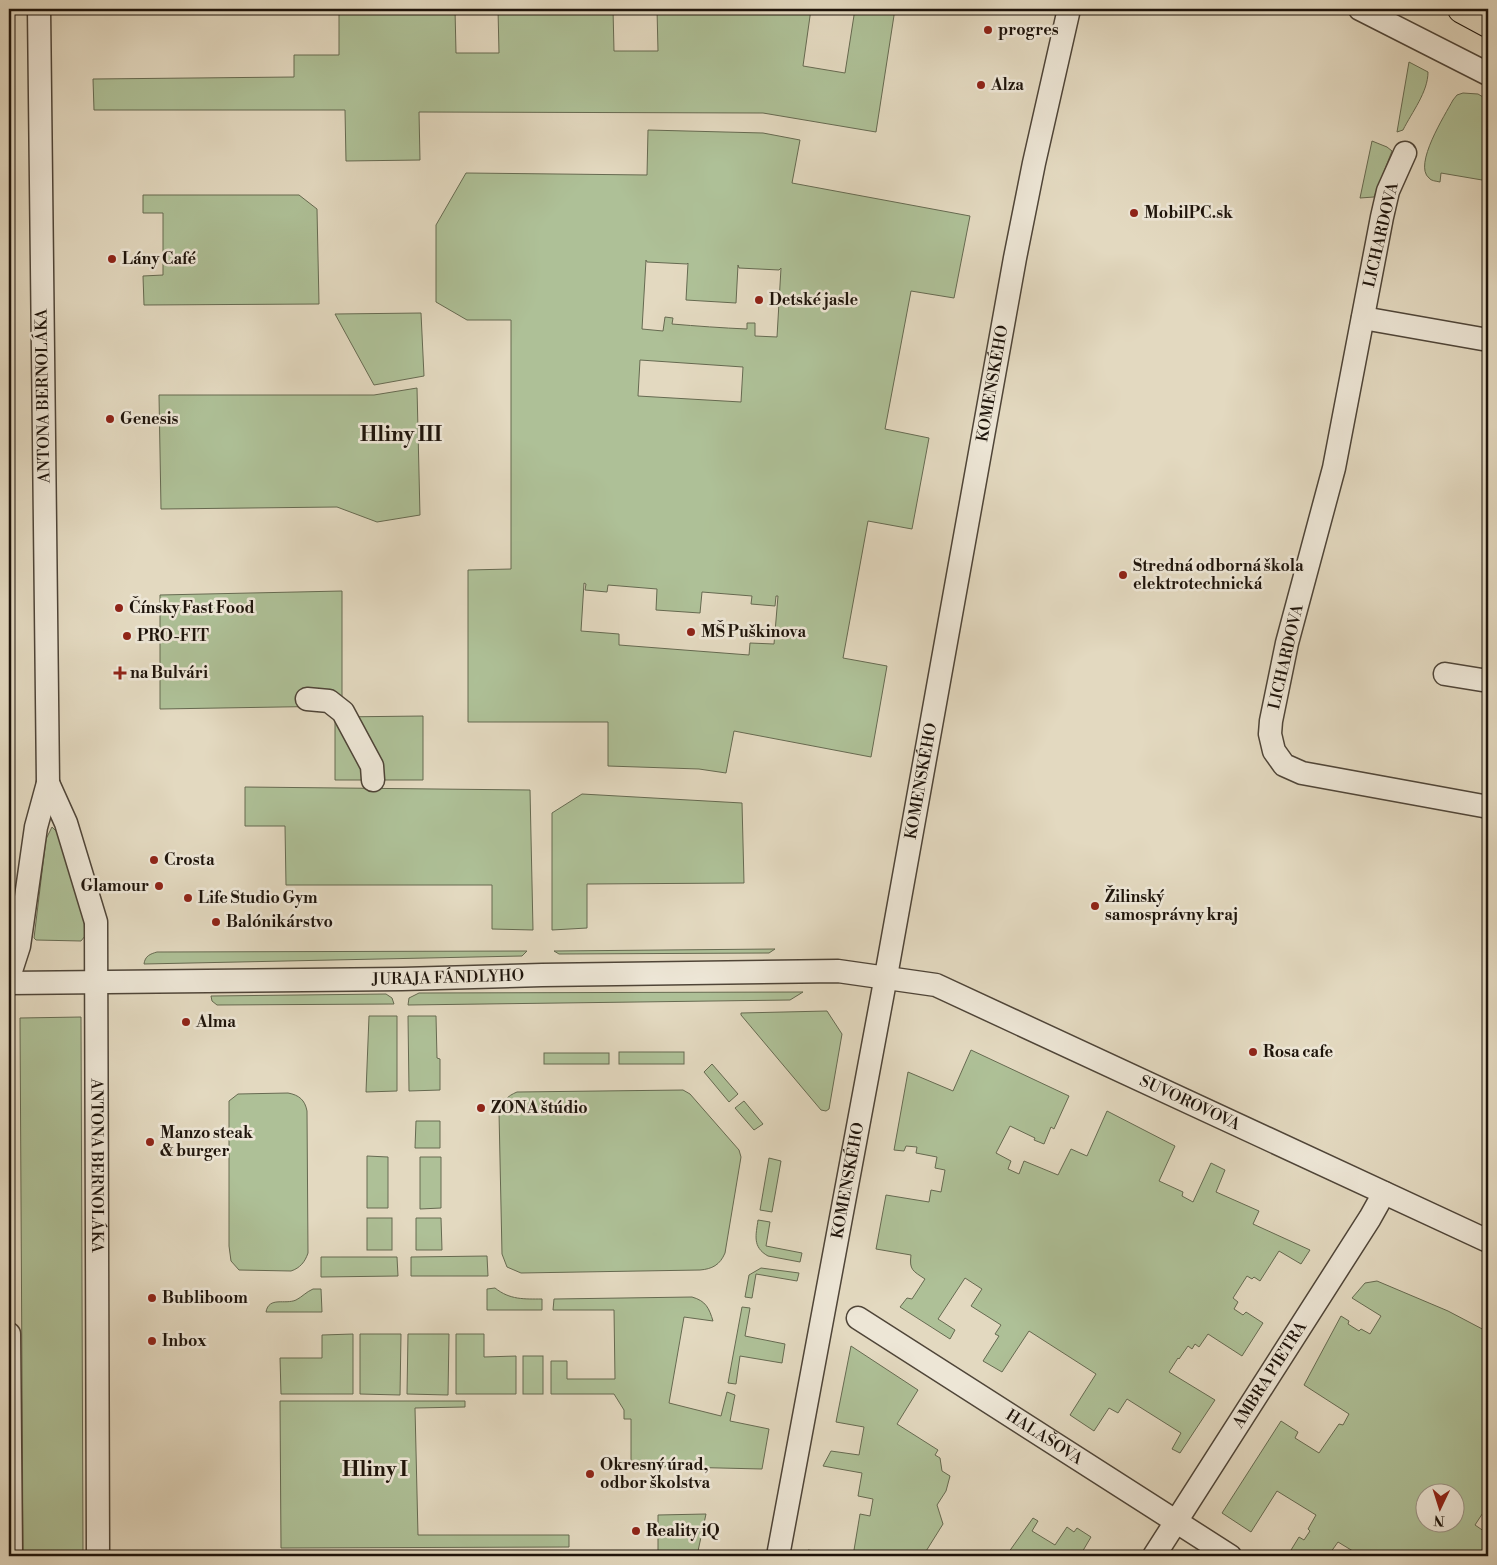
<svg xmlns="http://www.w3.org/2000/svg" width="1497" height="1565" font-family="'Libre Bodoni',serif">
<style>
.green{fill:#aec097;stroke:#666a51;fill-rule:evenodd}
.lines{fill:none;stroke-linecap:round;stroke-linejoin:round}
.minor-casing{stroke:#4f4538;stroke-width:25}
.primary-casing{stroke:#1e140b;stroke-width:30}
.minor{stroke:#ede6d6;stroke-width:22}
.primary{stroke:#e3d9c0;stroke-width:28}
.poi-dot{fill:#8f2418;stroke:#ede6d6;stroke-width:2}
.labels{text-anchor:middle;dominant-baseline:central;stroke-width:5;stroke-linejoin:round;paint-order:stroke}
.poi-label{font-size:16px;font-weight:bold;fill:#1e140b;stroke:#ede6d6;text-anchor:start}
.street-label{font-size:16px;fill:#1e140b;stroke:#ede6d6}
.district-label{font-size:21px;font-weight:bold;fill:#1e140b;stroke:#ede6d6}
</style>
<rect width="100%" height="100%" fill="#e3d9c0"/>
<filter id="stains"><feTurbulence type="fractalNoise" baseFrequency=".004" numOctaves="4"/><feColorMatrix values="0 0 0 0 .2 0 0 0 0 .09 0 0 0 0 .02 0 0 0 .5 -.17"/></filter>
<radialGradient id="worn" r=".72"><stop offset=".6" stop-color="#630" stop-opacity="0"/><stop offset="1" stop-color="#630" stop-opacity=".3"/></radialGradient>
<g class="green">
<path d="M339 9H455L456 53H499L498 9H613L614 51H658L657 9H811L803 66 845 73 855 9H895L876 132 763 113 419 112 420 160 346 161 345 110H94L93 79 294 77V55H339Z"/>
<path d="M1409 62 1428 72C1428 92 1412 112 1403 130L1397 132Z"/>
<path d="M1463 93 1478 94 1488 100V181L1441 173 1440 182C1436 181 1431 181 1429 178 1413 165 1445 115 1453 100L1457 95Z"/>
<path d="M648 130 763 133 800 140 792 183 970 216 954 298 911 291 885 429 929 438 912 529 868 521 843 658 887 666 871 757 734 731 726 773 699 769 608 766V722H468V570L511 569V320H467L436 302V225L466 173 647 175ZM646 260 647 262 687 264 688 263 686 300 736 303 738 265 739 268 779 270 781 268 777 337 755 336V323H747V329C723 328 696 326 672 324L673 318 665 317 663 331 642 329ZM640 360 743 367 741 402 638 396ZM584 583 586 584 585 590 607 592 608 585 657 589 656 610 700 613 702 592 752 596 751 604 775 606 776 596H778L774 644 750 643 749 655 619 645V634L581 631Z"/>
<path d="M1372 141 1387 147 1392 151 1374 197 1360 198Z"/>
<path d="M143 195H299L317 209 319 304 144 305 143 276 163 275V213H143Z"/>
<path d="M421 313 424 376 374 385 335 314Z"/>
<path d="M417 388 420 515 377 522 337 507 161 509 159 395H374Z"/>
<path d="M342 591V706L160 709V595Z"/>
<path d="M423 716V780H335V717Z"/>
<path d="M245 787 530 790 533 930 492 929V885H286L285 826H245Z"/>
<path d="M582 794 742 803 744 883 587 884V928L552 930V813Z"/>
<path d="M52 827 60 835 84 921 85 936 81 941 36 940 34 938 46 839Z"/>
<path d="M775 949 769 953 559 954 554 951Z"/>
<path d="M527 951 522 956 144 964C145 956 150 954 157 952Z"/>
<path d="M803 992 790 1000 408 1005 409 998 419 993Z"/>
<path d="M386 994 392 998 394 1004 217 1005 212 1001 211 996Z"/>
<path d="M827 1011 842 1034 829 1109 826 1111 821 1110 741 1015V1013Z"/>
<path d="M369 1016H397V1091L366 1092Z"/>
<path d="M408 1016H436L437 1058 440 1059V1090L409 1091Z"/>
<path d="M81 1017 83 1556H23L20 1018Z"/>
<path d="M971 1050 1069 1096 1054 1129 1051 1127 1044 1144 1034 1140 1035 1138 1010 1126 996 1153 1011 1161 1008 1169 1019 1174 1024 1161 1058 1175 1071 1149 1087 1156 1107 1111 1175 1146 1159 1181 1183 1192 1182 1196 1193 1202 1211 1163 1225 1170 1216 1192 1259 1211 1253 1224 1310 1250 1301 1264 1279 1251 1260 1281 1254 1277 1252 1279 1247 1276 1233 1298 1238 1302 1234 1309 1243 1315 1246 1312 1263 1323 1242 1356 1208 1334 1199 1347 1195 1344 1192 1349 1188 1346 1179 1359 1178 1358 1169 1372 1215 1400 1180 1453 1172 1449 1181 1433 1127 1399 1118 1413 1109 1408 1094 1431 1070 1415 1096 1374 1029 1331 1002 1372 983 1361 999 1336 995 1334 1001 1325 971 1306 982 1289 965 1278 938 1319 955 1330 950 1339 900 1307 907 1298 912 1299 925 1279C913 1271 909 1270 911 1255L876 1249 886 1195 929 1202 931 1190 941 1192 945 1170 935 1168 937 1157 916 1153 917 1147 906 1146 904 1151 894 1150 908 1072 953 1091Z"/>
<rect x="619" y="1052" width="65" height="12"/>
<rect x="544" y="1053" width="65" height="11"/>
<path d="M712 1064 738 1094 729 1102 704 1072Z"/>
<path d="M683 1090 690 1094 739 1150 741 1157 725 1253C720 1265 712 1269 700 1270L521 1273 507 1267 502 1254 499 1112C502 1102 507 1096 517 1092Z"/>
<path d="M288 1093C299 1095 305 1100 307 1111L308 1253C305 1262 300 1268 291 1271L239 1270 231 1261 229 1246V1101L238 1094Z"/>
<path d="M744 1101 763 1124 754 1130 735 1108Z"/>
<path d="M416 1121H440V1148H415Z"/>
<path d="M367 1156 388 1157V1208H367Z"/>
<path d="M420 1157H441V1208L420 1209Z"/>
<path d="M769 1158 781 1161 772 1212 760 1210Z"/>
<rect x="367" y="1218" width="25" height="32"/>
<path d="M416 1218H441L442 1250H416Z"/>
<path d="M758 1220 770 1222 766 1246 802 1253 800 1262 768 1256C752 1247 756 1235 758 1220Z"/>
<path d="M487 1256 488 1276H411V1257Z"/>
<path d="M397 1257 398 1276 321 1277V1257Z"/>
<path d="M761 1268 799 1273 797 1281 756 1274 752 1298 745 1297 749 1275Z"/>
<path d="M1377 1281 1448 1311 1488 1332V1505L1475 1525 1488 1534V1539L1485 1544 1488 1546V1556H1460L1455 1553 1453 1556H1361L1338 1542 1328 1556H1290L1288 1555 1299 1537 1304 1540 1310 1531 1308 1529 1316 1515 1277 1491 1251 1532 1222 1513 1281 1421 1298 1432 1295 1438 1319 1453 1339 1424 1343 1425 1349 1414 1304 1385 1341 1316 1349 1321 1348 1324 1359 1331 1361 1329 1370 1334 1381 1316 1352 1298 1365 1283ZM1424 1492H1454V1522H1424Z"/>
<path d="M495 1288C510 1300 524 1299 542 1299V1310H487V1289Z"/>
<path d="M313 1289H321L322 1312H266C269 1296 285 1305 296 1300 302 1297 306 1292 313 1289Z"/>
<path d="M692 1297C706 1301 709 1308 713 1321L684 1317 669 1403 721 1416 727 1392 735 1395 730 1421 769 1429 762 1469 636 1466 631 1460V1419H624V1410L614 1394H551V1361H567V1379H615L614 1310H553L554 1299Z"/>
<path d="M742 1307 750 1308 745 1336 785 1344 782 1363 740 1356 736 1384 728 1383Z"/>
<path d="M353 1334V1394H281L280 1358H322V1335Z"/>
<path d="M360 1334H401L400 1395 360 1394Z"/>
<path d="M408 1334H449L448 1395 407 1394Z"/>
<path d="M456 1334H484V1357L516 1356V1394H456Z"/>
<path d="M851 1346 918 1390 897 1424 938 1450 935 1455 940 1458 942 1471 950 1476 946 1491 937 1505 943 1524 923 1556H853L860 1514 870 1516 873 1499 858 1496 862 1473 823 1466 831 1451 859 1455 864 1427 836 1422Z"/>
<rect x="523" y="1356" width="20" height="38"/>
<path d="M280 1401H465V1407L415 1408 418 1535H569V1547L281 1548Z"/>
<path d="M706 1514 698 1551 724 1556H609V1555H658V1515Z"/>
<path d="M1033 1518 1038 1521 1032 1531 1055 1545 1067 1527 1074 1532 1077 1528 1091 1537 1081 1554 1084 1556H1006Z"/>
<path d="M808 1550 842 1556H807Z"/>
</g>
<g class="lines">
<g class="minor-casing">
<g id="minor">
<path d="M1360 9 1488 74"/>
<path d="M1405 153 1388 191 1382 217 1334 468 1287 643 1271 721 1270 734 1274 751 1284 765 1302 773 1483 806"/>
<path d="M1363 318 1488 340"/>
<path d="M1445 674 1482 680 1488 679"/>
<path d="M307 699 329 701 343 712 372 766 373 780"/>
<path id="s1" d="M48 783 66 823 96 922 98 1556"/>
<path d="M9 977 19 946 36 827 48 783 39 9"/>
<path id="s2" d="M9 983 402 979 542 975 838 971 936 985 1488 1241"/>
<path id="s3" d="M858 1318 1230 1556"/>
<path d="M9 1334 11 1556"/>
<path id="s4" d="M778 1556 886 976 1015 258 1034 163 1069 9"/>
<path id="s5" d="M1154 1556 1370 1218 1384 1193"/>
</g>
</g>
<g class="primary-casing">
<path id="primary" d="M1462 9 1488 23"/>
</g>
<use href="#minor" class="minor"/>
<use href="#primary" class="primary"/>
</g>
<g class="poi-dot">
<circle cx="988" cy="30" r="5"/>
<circle cx="981" cy="85" r="5"/>
<circle cx="1134" cy="213" r="5"/>
<circle cx="112" cy="259" r="5"/>
<circle cx="759" cy="300" r="5"/>
<circle cx="110" cy="419" r="5"/>
<circle cx="1123" cy="575" r="5"/>
<circle cx="119" cy="608" r="5"/>
<circle cx="691" cy="632" r="5"/>
<circle cx="127" cy="636" r="5"/>
<path d="M117.5 665.5h5v5h5v5h-5v5h-5v-5h-5v-5h5z"/>
<circle cx="154" cy="860" r="5"/>
<circle cx="159" cy="886" r="5"/>
<circle cx="188" cy="898" r="5"/>
<circle cx="1095" cy="906" r="5"/>
<circle cx="216" cy="922" r="5"/>
<circle cx="186" cy="1022" r="5"/>
<circle cx="1253" cy="1052" r="5"/>
<circle cx="481" cy="1108" r="5"/>
<circle cx="150" cy="1142" r="5"/>
<circle cx="152" cy="1298" r="5"/>
<circle cx="152" cy="1341" r="5"/>
<circle cx="590" cy="1474" r="5"/>
<circle cx="636" cy="1531" r="5"/>
</g>
<g class="labels">
<g class="poi-label">
<text x="998" y="30">progres</text>
<text x="991" y="85">Alza</text>
<text x="1144" y="213">MobilPC.sk</text>
<text x="122" y="259">Lány Café</text>
<text x="769" y="300">Detské jasle</text>
<text x="120" y="419">Genesis</text>
<text x="1133" y="566">Stredná odborná škola<tspan x="1133" dy="18">elektrotechnická</tspan></text>
<text x="129" y="608">Čínsky Fast Food</text>
<text x="701" y="632">MŠ Puškinova</text>
<text x="137" y="636">PRO-FIT</text>
<text x="130" y="673">na Bulvári</text>
<text x="164" y="860">Crosta</text>
<text x="149" y="886" text-anchor="end">Glamour</text>
<text x="1105" y="897">Žilinský<tspan x="1105" dy="18">samosprávny kraj</tspan></text>
<text x="198" y="898">Life Studio Gym</text>
<text x="226" y="922">Balónikárstvo</text>
<text x="196" y="1022">Alma</text>
<text x="1263" y="1052">Rosa cafe</text>
<text x="491" y="1108">ZONA štúdio</text>
<text x="160" y="1133">Manzo steak<tspan x="160" dy="18">&amp; burger</tspan></text>
<text x="162" y="1298">Bubliboom</text>
<text x="162" y="1341">Inbox</text>
<text x="600" y="1465">Okresný úrad,<tspan x="600" dy="18">odbor školstva</tspan></text>
<text x="646" y="1531">Reality iQ</text>
</g>
<g class="street-label">
<text transform="translate(1381 235) rotate(-77)">LICHARDOVA</text>
<text stroke="none"><textPath href="#s4" startOffset="1192">KOMENSKÉHO</textPath></text>
<text transform="translate(43 396) rotate(-91)">ANTONA BERNOLÁKA</text>
<text transform="translate(1286 657) rotate(-77)">LICHARDOVA</text>
<text stroke="none"><textPath href="#s4" startOffset="788">KOMENSKÉHO</textPath></text>
<text stroke="none"><textPath href="#s2" startOffset="439">JURAJA FÁNDLYHO</textPath></text>
<text stroke="none"><textPath href="#s2" startOffset="1208">SUVOROVOVA</textPath></text>
<text stroke="none"><textPath href="#s1" startOffset="391">ANTONA BERNOLÁKA</textPath></text>
<text stroke="none"><textPath href="#s4" startOffset="382">KOMENSKÉHO</textPath></text>
<text stroke="none"><textPath href="#s5" startOffset="215">AMBRA PIETRA</textPath></text>
<text stroke="none"><textPath href="#s3" startOffset="221">HALAŠOVA</textPath></text>
</g>
<g class="district-label">
<text x="401" y="435">Hliny III</text>
<text x="375" y="1470">Hliny I</text>
</g>
</g>
<rect width="1497" height="1565" fill="none" stroke="#e3d9c0" stroke-width="30"/>
<rect x="10" y="10" width="1477" height="1545" fill="none" stroke="#1e140b" stroke-width="2.5"/>
<rect x="15" y="15" width="1467" height="1535" fill="none" stroke="#1e140b"/>
<g transform="translate(1440 1508) rotate(184)"><circle r="24" fill="#ede6d6" stroke="#9a9285"/>
<path d="M0-4L9 19L0 12L-9 19Z" fill="#8f2418"/>
<text y="-8" font-size="14" font-weight="bold" text-anchor="middle" fill="#1e140b">N</text>
</g>
<rect width="100%" height="100%" filter="url(#stains)"/>
<rect width="100%" height="100%" fill="url(#worn)"/>
</svg>
